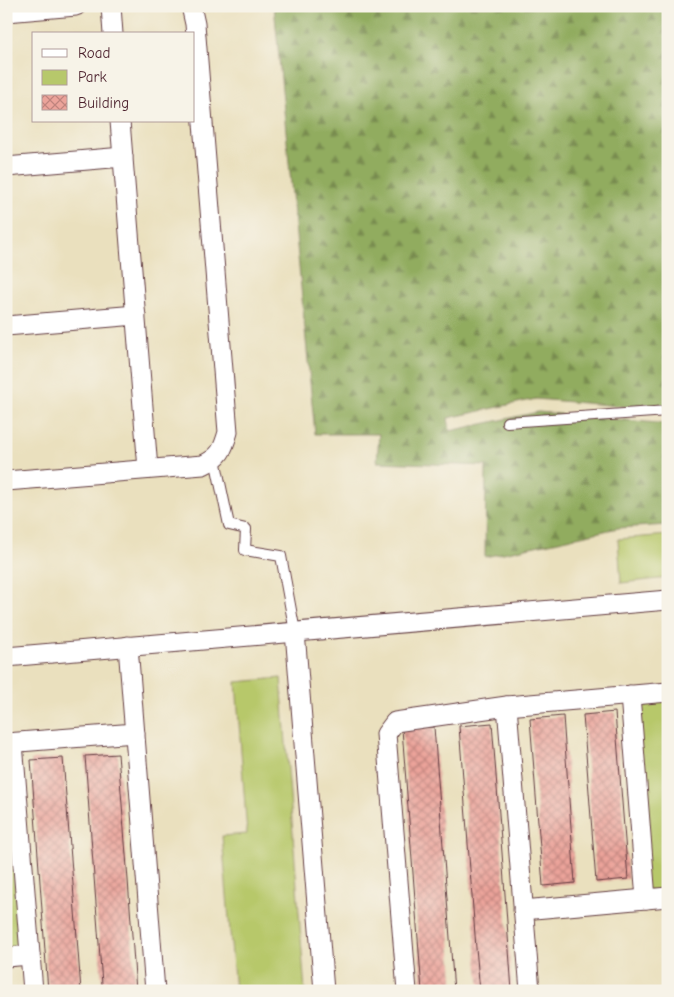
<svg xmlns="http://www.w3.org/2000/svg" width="674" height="997" font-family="'Comic Neue',sans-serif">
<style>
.forest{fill:url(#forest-firs);stroke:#6e6645}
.park{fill:#b7c86b;stroke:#80744b}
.building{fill:url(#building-cross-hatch)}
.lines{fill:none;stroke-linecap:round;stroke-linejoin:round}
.lane-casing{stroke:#623c41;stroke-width:12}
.street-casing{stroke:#623c41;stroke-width:21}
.lane{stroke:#fff;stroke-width:10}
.street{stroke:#fff;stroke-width:19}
</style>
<defs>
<pattern id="forest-firs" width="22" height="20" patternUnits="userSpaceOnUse" patternTransform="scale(1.25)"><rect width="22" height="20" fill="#91ac5f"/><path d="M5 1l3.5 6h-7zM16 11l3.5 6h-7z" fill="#788b4f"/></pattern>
<pattern id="building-cross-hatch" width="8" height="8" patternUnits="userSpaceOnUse" patternTransform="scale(1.25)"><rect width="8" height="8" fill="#eba39a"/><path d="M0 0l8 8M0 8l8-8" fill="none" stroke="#c0847e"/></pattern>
</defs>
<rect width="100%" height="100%" fill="#f7f3e8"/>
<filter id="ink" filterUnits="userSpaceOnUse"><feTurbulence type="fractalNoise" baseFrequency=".02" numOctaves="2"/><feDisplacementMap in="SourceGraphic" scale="10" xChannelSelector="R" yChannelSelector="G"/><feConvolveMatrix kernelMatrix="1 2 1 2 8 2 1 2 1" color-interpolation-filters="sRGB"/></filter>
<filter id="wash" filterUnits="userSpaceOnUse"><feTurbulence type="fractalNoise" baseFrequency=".0096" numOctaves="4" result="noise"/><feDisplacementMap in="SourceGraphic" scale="20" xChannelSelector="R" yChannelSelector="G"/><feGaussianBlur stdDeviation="1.12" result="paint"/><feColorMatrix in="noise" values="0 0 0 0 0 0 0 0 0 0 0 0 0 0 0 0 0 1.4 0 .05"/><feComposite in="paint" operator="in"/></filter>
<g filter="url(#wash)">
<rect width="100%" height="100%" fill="#eae0be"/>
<path class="forest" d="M274 6H668V410L536 399 448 418 450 431 538 412 668 424V525L618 528 485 557 486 466 377 462 379 434H315Z"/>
<g class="park">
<path d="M668 535V578L621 583 618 539Z"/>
<path d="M281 678 305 991H235L222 836 247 834 236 682Z"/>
<path d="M668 692V897L646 899 630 695Z"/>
<path d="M6 764 20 950 6 951Z"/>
</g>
<g id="blocks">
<g class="building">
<path d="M615 712 628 879 596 882 583 715Z"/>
<path d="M563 716 575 883 543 886 530 719Z"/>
<path d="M492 723 502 853 512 991H480L476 948 459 726Z"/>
<path d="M434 727 454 991H422L402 729Z"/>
<path d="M118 754 128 880 136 991H103L102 984 85 756Z"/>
<path d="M63 758 73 884 81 991H48L44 937 31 760Z"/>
</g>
</g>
</g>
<g filter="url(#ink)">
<use href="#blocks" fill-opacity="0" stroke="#623c41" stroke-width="1"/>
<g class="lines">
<g class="lane-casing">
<g id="lane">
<path d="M507 422 668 411"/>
<path d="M215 459 229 525 246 529 245 550 281 556 295 632"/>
</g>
</g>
<g class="street-casing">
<g id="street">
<path d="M111 6 113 34"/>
<path d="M6 12 76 6"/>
<path d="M120 121 148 469"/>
<path d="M6 167 123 157"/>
<path d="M6 326 136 315"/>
<path d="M6 481 203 465C220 457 223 450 228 432L195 24 191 6"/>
<path d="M295 632 324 991"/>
<path d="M128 646 155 991"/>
<path d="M6 657 668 600"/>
<path d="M630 695 646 899"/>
<path d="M507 706 530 991"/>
<path d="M6 743 135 733"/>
<path d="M13 743 33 991"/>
<path d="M523 910 668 897"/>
<path d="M6 957 30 955"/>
<path d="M407 991 386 734 395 722 507 706 668 692"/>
</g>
</g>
<use href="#lane" class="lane"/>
<use href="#street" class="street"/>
</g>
</g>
<rect width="674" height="997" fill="none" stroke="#f7f3e8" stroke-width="25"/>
<rect x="32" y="32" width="162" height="90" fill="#f7f3e8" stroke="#b29e9c"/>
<rect x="42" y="49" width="25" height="8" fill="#ffffff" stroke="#b29e9c"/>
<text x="78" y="58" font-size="15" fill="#4a1f2b">Road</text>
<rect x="42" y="70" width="25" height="15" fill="#b7c86b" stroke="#b29e9c"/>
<text x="78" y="82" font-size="15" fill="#4a1f2b">Park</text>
<rect x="42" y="95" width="25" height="15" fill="url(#building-cross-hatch)" stroke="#b29e9c"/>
<text x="78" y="108" font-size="15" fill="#4a1f2b">Building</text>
</svg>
